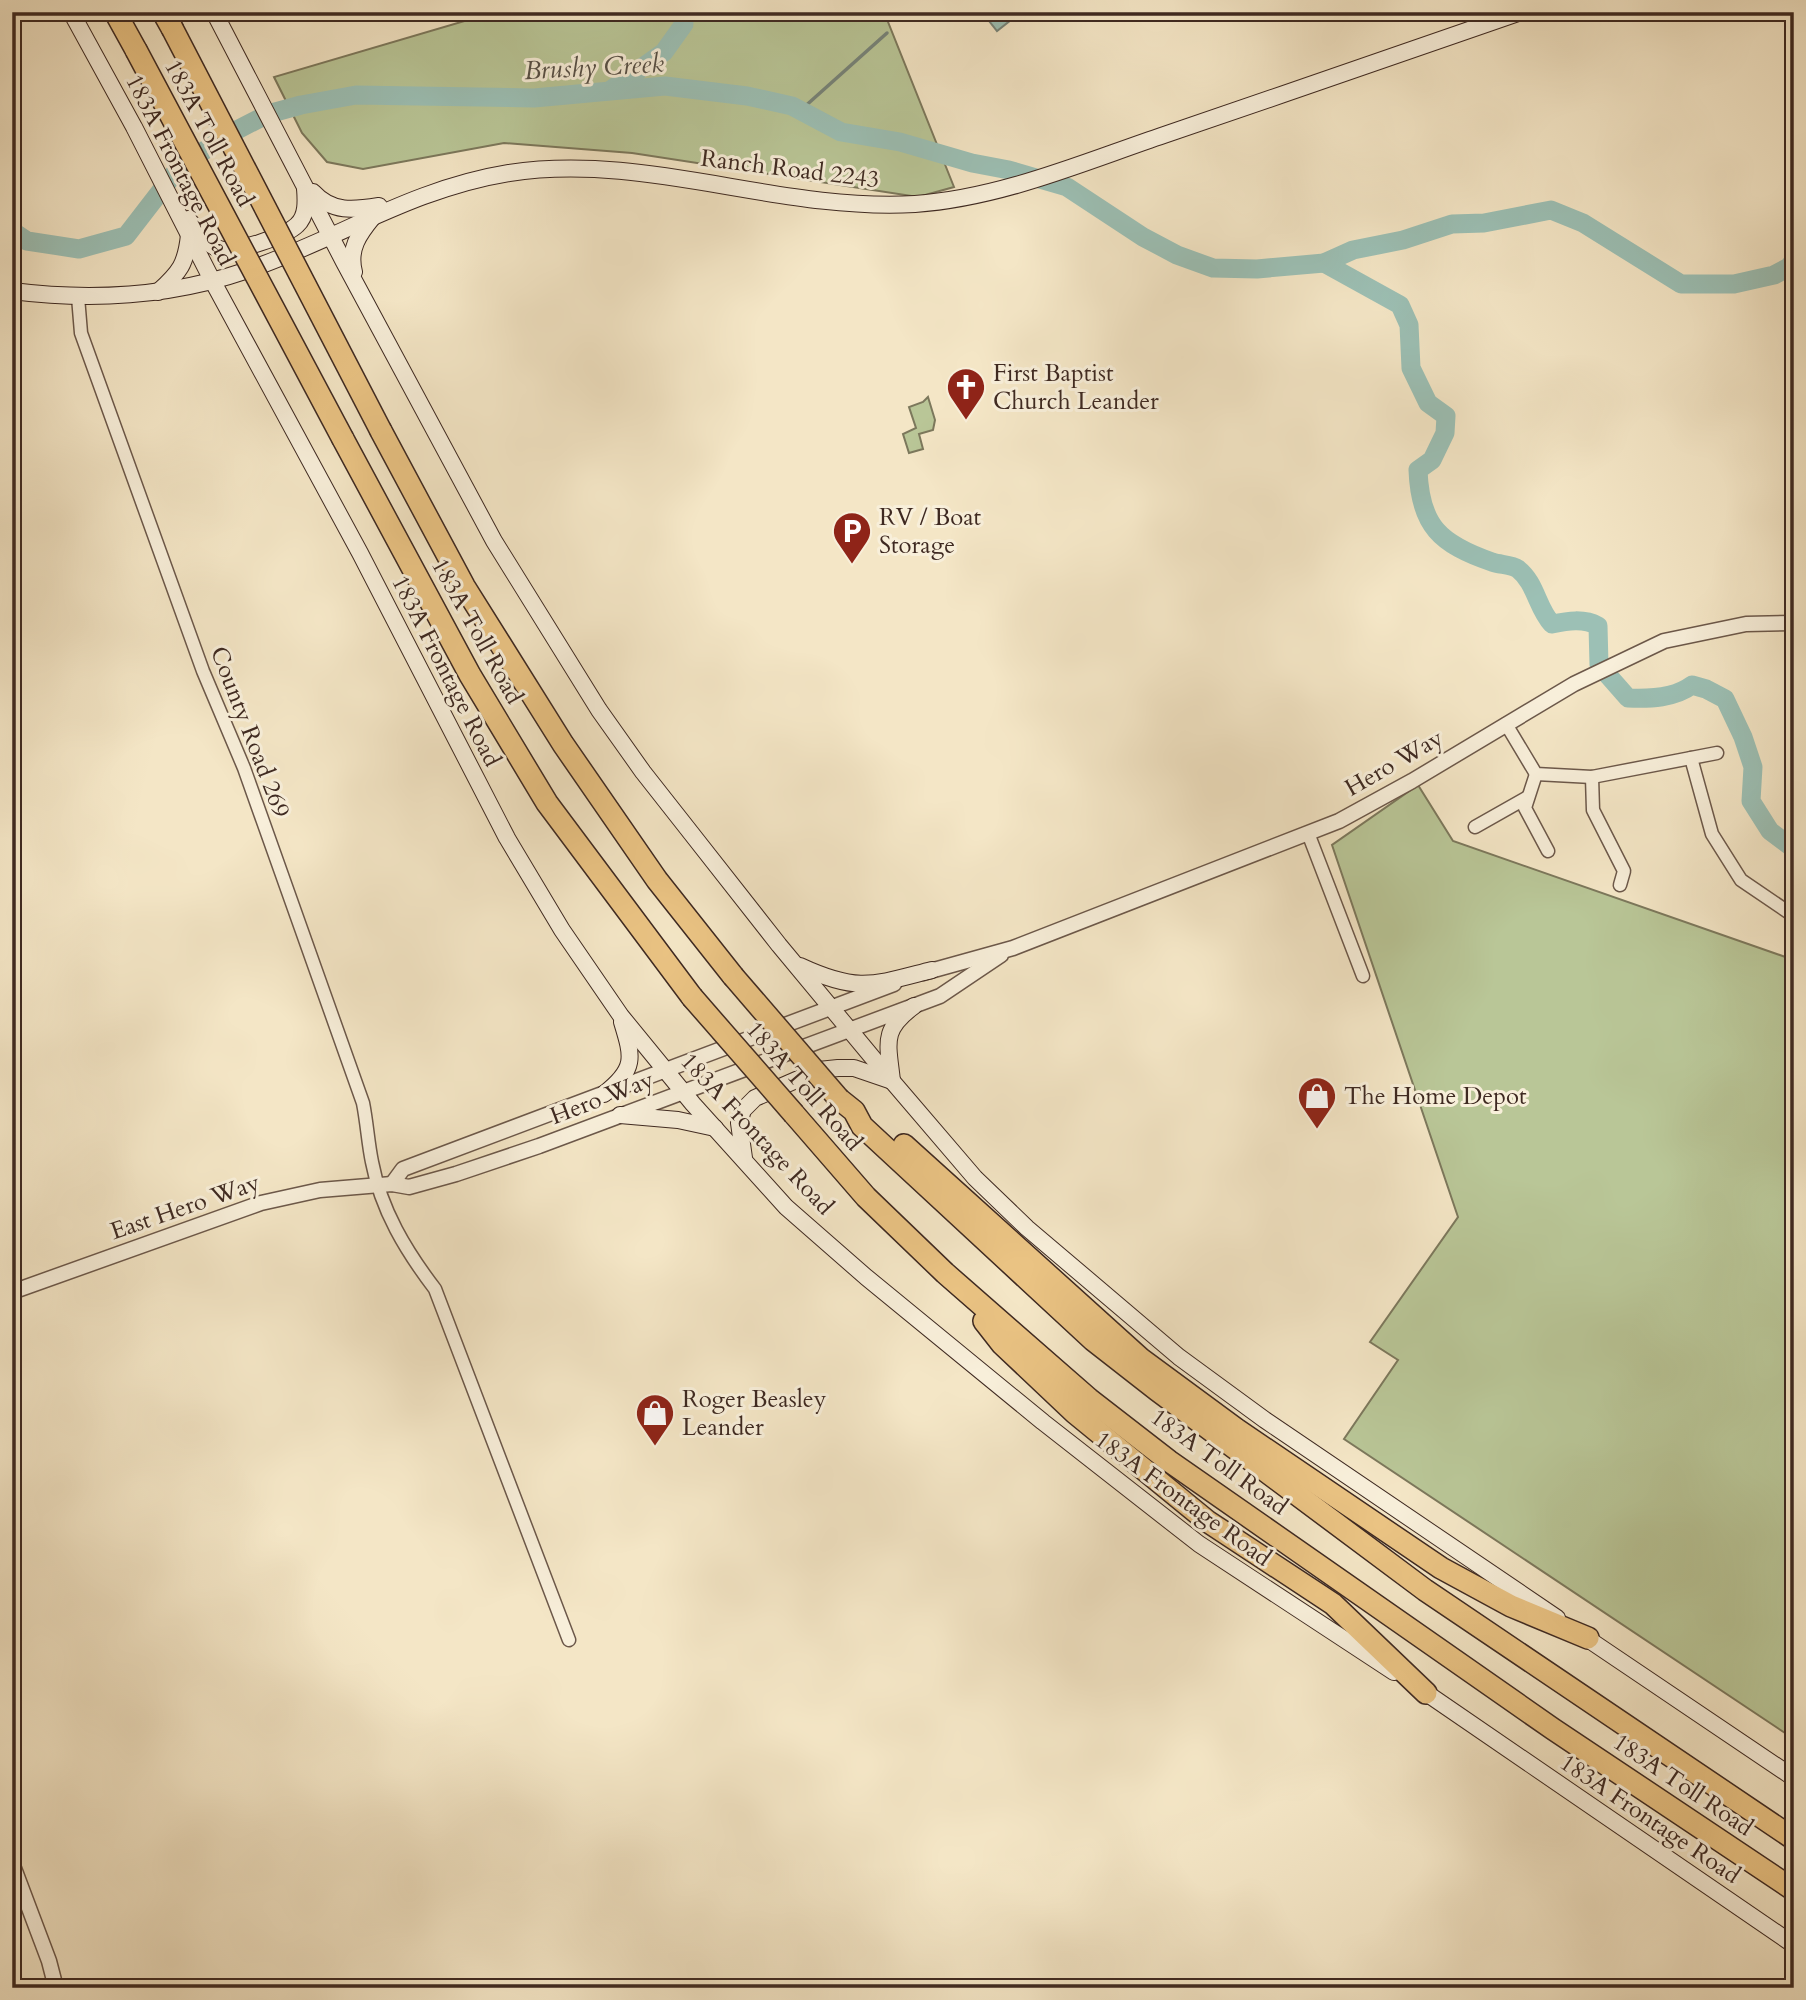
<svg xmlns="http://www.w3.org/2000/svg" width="1806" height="2000" font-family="Cardo,serif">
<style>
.green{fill:#b9c697;stroke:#7c785c;stroke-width:2}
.water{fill:#9cc0b5;stroke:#76847a;stroke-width:2}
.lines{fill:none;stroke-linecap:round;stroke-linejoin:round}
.stream{stroke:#76847a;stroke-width:3.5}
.river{stroke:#9cc0b5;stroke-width:19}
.minor-casing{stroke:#6c584a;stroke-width:15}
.tertiary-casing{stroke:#6c584a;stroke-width:17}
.secondary-casing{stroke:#3e2921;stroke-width:18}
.motorway-casing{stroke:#3e2921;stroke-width:24}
.minor{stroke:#f8efda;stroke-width:12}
.tertiary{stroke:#f8efda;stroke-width:14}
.secondary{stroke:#f8efda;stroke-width:16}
.motorway{stroke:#eac383;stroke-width:21}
.motorway-bridge-casing{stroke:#3e2921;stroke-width:24;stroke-linecap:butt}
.motorway-bridge{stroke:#eac383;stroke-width:21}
.labels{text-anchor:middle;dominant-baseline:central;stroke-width:6;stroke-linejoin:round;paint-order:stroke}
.street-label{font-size:24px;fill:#3e2921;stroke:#f8efda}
.poi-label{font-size:24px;fill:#3e2921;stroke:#f8efda;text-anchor:start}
.water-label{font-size:26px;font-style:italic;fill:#564f46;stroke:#f8efda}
</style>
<rect width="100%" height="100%" fill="#f4e6c6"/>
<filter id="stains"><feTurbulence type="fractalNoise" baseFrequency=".00286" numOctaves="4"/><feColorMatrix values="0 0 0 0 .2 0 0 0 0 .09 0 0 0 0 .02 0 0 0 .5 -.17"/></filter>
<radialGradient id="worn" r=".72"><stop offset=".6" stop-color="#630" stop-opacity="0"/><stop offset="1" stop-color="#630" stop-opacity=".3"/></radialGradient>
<g class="green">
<path d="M495 12H884L954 187 918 197 632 153 504 143 363 169 327 162 302 133 274 77Z"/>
<path d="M928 397 935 420 933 430 919 434 923 449 909 453 903 434 916 428 909 407 923 402Z"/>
<path d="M1418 785 1453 841 1794 960V1739L1344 1439 1398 1360 1370 1342 1458 1217 1332 845Z"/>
</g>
<path class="water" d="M982 12H1019L1020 13 997 31Z"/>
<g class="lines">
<path class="stream" d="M802 109 887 33"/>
<g class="river">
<path d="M612 89 664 52 684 24 683 12"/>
<path d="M12 231 27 241 79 249 126 236 180 166 235 131 268 114 301 105 356 95 534 98 665 86 747 96 792 106 841 132 900 142 972 163 1009 170 1067 187 1143 237 1177 255 1213 268 1257 269 1324 263 1353 250 1403 240 1452 224 1484 223 1551 210 1583 223 1681 284H1734L1774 275 1789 267 1794 260"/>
<path d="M1324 263 1400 305 1409 325 1411 368 1428 403 1446 416 1445 433 1432 460 1418 470C1420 526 1440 544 1492 562 1500 565 1511 564 1518 569 1536 583 1537 608 1552 624 1567 621 1584 618 1598 626L1599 665 1628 698C1650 699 1675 698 1692 685L1706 689 1725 699 1743 737 1753 767 1751 801 1770 831 1794 849"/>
</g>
<g class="minor-casing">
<g id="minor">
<path d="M78 297 81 333 203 671 244 768 363 1103C367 1123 368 1143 372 1162 381 1210 406 1251 435 1289L569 1640"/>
<path d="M1506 724 1536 774 1592 777 1717 753"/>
<path d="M1691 758 1712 834 1741 880 1794 916"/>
<path d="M1536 774 1525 808 1548 851"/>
<path d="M1592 777 1593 810 1624 871 1620 885"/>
<path d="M1475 827 1528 797"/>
<path d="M1308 833 1363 976"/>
</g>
</g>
<g class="tertiary-casing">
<g id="tertiary">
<path d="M923 973 1013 948 1339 821 1412 781 1574 684 1664 641 1746 624 1794 623"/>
<path d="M392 1184 403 1169 894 984"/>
<path d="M12 1292 261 1203 320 1190 392 1184 409 1187 456 1174 539 1146 940 996 1001 955"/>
<path d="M12 1863 49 1961 56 1988"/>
</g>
</g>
<g class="secondary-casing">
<g id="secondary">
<path d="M71 12 134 127 212 280 360 553 507 838 562 930 621 1016 693 1104 786 1207 866 1277 1043 1422 1199 1544 1394 1672"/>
<path d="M214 12 344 262 494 541 599 710 643 772 691 833 779 945 892 1081 975 1178 1027 1228 1179 1357 1265 1420 1557 1618"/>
<path d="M313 192C332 213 354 210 379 206"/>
<path d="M188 219C197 230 205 244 219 249 233 254 286 236 297 225 307 216 306 201 305 188"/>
<path d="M354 272C348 249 359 234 373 217"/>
<path d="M12 291C91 301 169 297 245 271 337 240 410 189 509 173 646 152 778 212 915 204 1001 198 1084 162 1164 135 1283 94 1402 54 1521 12"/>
<path d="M158 292C180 272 186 264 189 235"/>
<path d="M800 966C858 993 873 985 932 970"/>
<path d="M892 1081C888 1043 881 1030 914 1006"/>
<path d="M604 1094C636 1069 633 1058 622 1022"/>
<path d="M620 1115 678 1120 715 1128"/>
<path d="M744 1158 739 1123 743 1110 755 1098 819 1070 838 1068H854L892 1081"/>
<path d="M1579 1633 1794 1778"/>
<path d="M1419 1688 1794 1945"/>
</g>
</g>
<g class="motorway-casing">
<g id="motorway">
<path d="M115 12 136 50"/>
<path d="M163 12 172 28"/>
<path d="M381 431 464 586 563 744 657 880 733 976"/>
<path d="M343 439 470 675 547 803 692 997"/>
<path d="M839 1099 854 1111 862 1126 1093 1340 1157 1390 1425 1590 1794 1839"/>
<path d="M794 1114 866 1197 945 1273 1089 1399 1169 1461 1553 1729 1794 1890"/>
<path d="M904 1145 1141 1359 1236 1429 1441 1568 1511 1606 1588 1638"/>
<path d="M984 1321 1002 1344 1075 1413 1207 1521 1333 1604 1426 1693"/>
</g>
</g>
<use href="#minor" class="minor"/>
<use href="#tertiary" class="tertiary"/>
<use href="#secondary" class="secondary"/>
<use href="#motorway" class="motorway"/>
<g class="motorway-bridge-casing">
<g id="motorway-bridge">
<path d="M172 28 381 431"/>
<path d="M136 50 343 439"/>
<path d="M733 976 839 1099"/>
<path d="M692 997 794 1114"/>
</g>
</g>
<use href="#motorway-bridge" class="motorway-bridge"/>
</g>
<defs>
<g id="church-pin" transform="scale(2.0125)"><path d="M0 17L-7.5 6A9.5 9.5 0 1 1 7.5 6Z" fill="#8f2418" stroke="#f8efda"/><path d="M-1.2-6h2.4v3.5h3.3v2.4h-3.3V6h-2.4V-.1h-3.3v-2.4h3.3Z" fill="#fff"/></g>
<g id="parking-pin" transform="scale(2.0125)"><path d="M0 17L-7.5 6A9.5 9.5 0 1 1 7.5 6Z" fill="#8f2418" stroke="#f8efda"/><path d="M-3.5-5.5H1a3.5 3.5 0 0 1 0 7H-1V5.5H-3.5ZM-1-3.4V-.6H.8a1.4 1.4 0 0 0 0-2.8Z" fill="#fff"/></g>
<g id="shop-pin" transform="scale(2.0125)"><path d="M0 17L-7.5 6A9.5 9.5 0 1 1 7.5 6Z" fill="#8f2418" stroke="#f8efda"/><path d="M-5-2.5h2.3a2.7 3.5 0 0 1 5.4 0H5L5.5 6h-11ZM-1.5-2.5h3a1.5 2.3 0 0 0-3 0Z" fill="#fff"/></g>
</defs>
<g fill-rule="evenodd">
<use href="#church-pin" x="966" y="387"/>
<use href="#parking-pin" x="852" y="531"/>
<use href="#shop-pin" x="1317" y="1096"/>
<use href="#shop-pin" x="655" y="1413"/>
</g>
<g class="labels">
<g class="street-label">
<text transform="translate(209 133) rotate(62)">183A Toll Road</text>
<text transform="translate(790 169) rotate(7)">Ranch Road 2243</text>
<text transform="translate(180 170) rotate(63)">183A Frontage Road</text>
<text transform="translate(477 631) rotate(61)">183A Toll Road</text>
<text transform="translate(446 671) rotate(63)">183A Frontage Road</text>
<text transform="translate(250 732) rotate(69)">County Road 269</text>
<text transform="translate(1394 763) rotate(-30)">Hero Way</text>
<text transform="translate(804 1086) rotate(49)">183A Toll Road</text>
<text transform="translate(602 1098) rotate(-21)">Hero Way</text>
<text transform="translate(757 1134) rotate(47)">183A Frontage Road</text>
<text transform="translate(185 1207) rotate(-19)">East Hero Way</text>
<text transform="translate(1219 1462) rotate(36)">183A Toll Road</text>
<text transform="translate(1183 1499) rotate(36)">183A Frontage Road</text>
<text transform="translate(1683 1785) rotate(34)">183A Toll Road</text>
<text transform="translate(1650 1819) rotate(34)">183A Frontage Road</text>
</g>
<g class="poi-label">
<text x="993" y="373">First Baptist<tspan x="993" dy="28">Church Leander</tspan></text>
<text x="879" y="517">RV / Boat<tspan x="879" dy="28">Storage</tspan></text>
<text x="1344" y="1096">The Home Depot</text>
<text x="682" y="1399">Roger Beasley<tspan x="682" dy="28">Leander</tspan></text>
</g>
<g class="water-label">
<text transform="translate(594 67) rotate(-3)">Brushy Creek</text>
</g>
</g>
<rect width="1806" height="2000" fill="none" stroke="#f4e6c6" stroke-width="42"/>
<rect x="14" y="14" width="1778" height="1972" fill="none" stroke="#3e2921" stroke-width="3.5"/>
<rect x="21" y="21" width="1764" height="1958" fill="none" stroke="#3e2921" stroke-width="2"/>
<rect width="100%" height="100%" filter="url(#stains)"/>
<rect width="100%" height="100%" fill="url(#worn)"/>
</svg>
